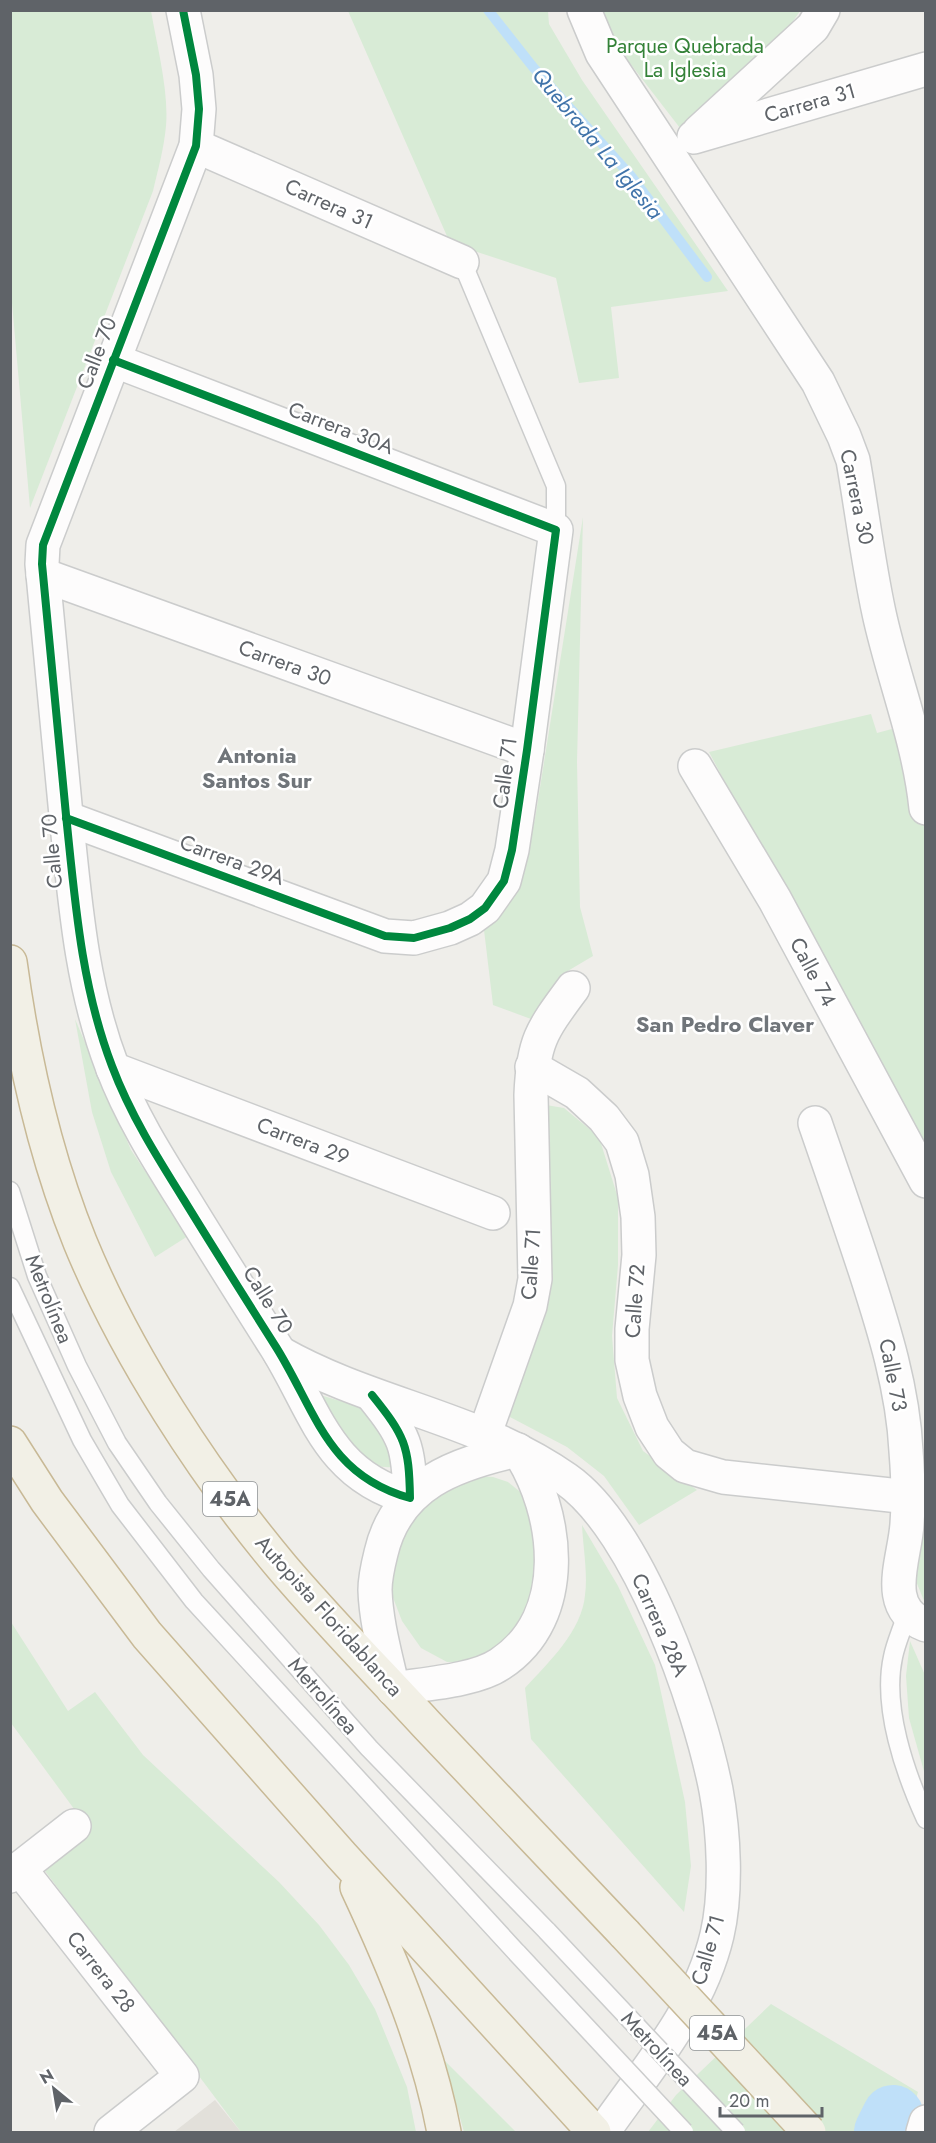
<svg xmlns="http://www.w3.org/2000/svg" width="936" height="2143" font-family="Jost,sans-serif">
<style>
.education{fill:#e2e0da}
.green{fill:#d8ebd6}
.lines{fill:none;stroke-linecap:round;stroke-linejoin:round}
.stream{stroke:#bfe0f9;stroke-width:10}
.river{stroke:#bfe0f9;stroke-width:62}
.service-casing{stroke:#cbcccc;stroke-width:21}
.minor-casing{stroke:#cbcccc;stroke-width:36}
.tertiary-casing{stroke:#cbcccc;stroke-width:36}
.trunk-casing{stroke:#c8b996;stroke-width:36}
.service{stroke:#fdfcfc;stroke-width:18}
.minor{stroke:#fdfcfc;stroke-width:33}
.tertiary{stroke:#fdfcfc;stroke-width:33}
.trunk{stroke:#f2f0e6;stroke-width:33}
.service-bridge-casing{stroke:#cbcccc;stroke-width:21;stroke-linecap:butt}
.trunk-bridge-casing{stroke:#c8b996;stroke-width:36;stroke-linecap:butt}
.service-bridge{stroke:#fdfcfc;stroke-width:18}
.trunk-bridge{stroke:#f2f0e6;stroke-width:33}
.cycleway-casing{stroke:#fff;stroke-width:11}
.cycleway{stroke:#00873e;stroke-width:8}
.labels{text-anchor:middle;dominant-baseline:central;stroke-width:5;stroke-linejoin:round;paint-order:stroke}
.shield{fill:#fff;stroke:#8f9295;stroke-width:1.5}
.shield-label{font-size:20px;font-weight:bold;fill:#5f6368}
.park-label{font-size:21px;fill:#348238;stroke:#fff}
.street-label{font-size:21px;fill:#5f6368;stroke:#fff}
.water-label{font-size:22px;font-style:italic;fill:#4174aa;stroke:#fff}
.neighbourhood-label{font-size:22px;font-weight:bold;fill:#70757a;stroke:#fff}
</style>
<rect width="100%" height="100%" fill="#efeeea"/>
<path class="education" d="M215 2100 241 2132H174Z"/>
<g class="green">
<path d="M10 11H151C157 46 169 91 166 126 164 148 158 170 153 191L30 508 10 280Z"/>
<path d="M348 11H548L549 24 582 80 728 291 611 307 619 378 579 383 556 278 450 243Z"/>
<path d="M600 11H800L789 27 680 128 622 53Z"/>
<path d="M583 517 577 762 580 907 593 956 561 975 531 1019 493 1005 484 930 517 884 535 819Z"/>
<path d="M871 714 877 733 925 720V1159L709 752Z"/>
<path d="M75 1019 131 1150 188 1236 155 1257 111 1172 92 1112Z"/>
<path d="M540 1104 564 1108 599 1137 618 1198V1265L612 1336 617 1398 643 1451 697 1490 639 1525 604 1476 567 1447 506 1415Z"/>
<path d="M320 1395 354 1405 377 1416 397 1466C360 1476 336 1421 320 1395Z"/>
<path d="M475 1476 493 1477 508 1482 524 1495 535 1517 540 1573 514 1637 475 1662H447L421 1648 402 1621 392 1595 393 1560 404 1530 433 1495Z"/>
<path d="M925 1492V1603L913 1574Z"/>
<path d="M582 1525 618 1586 655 1665 685 1802 691 1866 684 1912 531 1739 525 1688C548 1663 582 1631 585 1595 588 1574 583 1547 582 1525Z"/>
<path d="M11 1622 68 1711 95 1692 143 1755 279 1882 319 1925 349 1965 375 2009 407 2087 416 2132H241L45 1871 91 1832 11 1723Z"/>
<path d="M910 1641 925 1675V1775L909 1718 906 1676Z"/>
<path d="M771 2004 918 2092 906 2132H648L676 2095Z"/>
<path d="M444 2060 516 2132H464Z"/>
</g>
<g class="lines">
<path class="stream" d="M488 10 533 67 631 176 707 277"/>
<path class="river" d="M885 2132 893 2116"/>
<g class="service-casing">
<g id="service">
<path d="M462 262 556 486V530"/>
<path d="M10 1191 37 1276 77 1366 117 1443 158 1503 211 1569 369 1748 547 1931"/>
<path d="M10 1287 82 1440 120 1505 194 1601 517 1953"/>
<path d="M907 1613C903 1628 896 1642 893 1657 882 1707 905 1773 926 1819"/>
</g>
</g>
<g class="minor-casing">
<g id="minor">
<path d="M584 10 602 53 818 382 844 436 853 460C862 511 868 562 879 613 893 678 919 740 926 808"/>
<path d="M699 132 813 27 823 10"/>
<path d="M694 137 926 69"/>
<path d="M196 146 462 262"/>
<path d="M43 575 527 750"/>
<path d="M695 766 775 900 926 1181"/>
<path d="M66 818 385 936 414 938 450 928 470 919 485 908 504 881 512 850 527 750 556 530 113 360"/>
<path d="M532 1067 577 1093 604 1118 622 1142 632 1175 638 1217 639 1255 632 1329V1360L640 1396 652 1427 669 1453 685 1466 723 1477 909 1497"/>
<path d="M113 1069 493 1213"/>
<path d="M815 1123C832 1172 849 1221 865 1270 884 1329 903 1389 906 1451 908 1476 909 1500 907 1524 905 1559 881 1608 926 1625"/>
<path d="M484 1436 530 1306 535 1279 531 1095C533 1041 542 1030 573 988"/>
<path d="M20 1869 182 2076 111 2132"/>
<path d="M10 1876 74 1826"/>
<path d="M923 2132 926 2122"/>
</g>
</g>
<g class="tertiary-casing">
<g id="tertiary">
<path d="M183 10 196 75 199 109 196 146 43 545 42 564C50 648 58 731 66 815 75 901 81 985 112 1066 130 1114 157 1157 184 1200 214 1249 245 1298 276 1347 316 1411 327 1475 410 1498 409 1445 405 1436 372 1395"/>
<path d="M280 1353C371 1405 480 1418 566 1479 639 1530 699 1704 716 1790 724 1833 727 1892 717 1935 699 2011 646 2070 603 2132"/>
<path d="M518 1450C559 1512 572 1617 500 1664 475 1681 423 1684 393 1689 386 1657 376 1623 375 1590 375 1577 378 1565 381 1553 397 1484 455 1464 518 1450Z"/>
</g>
</g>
<g class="trunk-casing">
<g id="trunk">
<path d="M10 962C23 1057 44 1153 80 1242 126 1354 204 1474 282 1567 328 1621 378 1672 426 1724 493 1794 559 1864 625 1934"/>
<path d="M10 1443 47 1501 147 1635 342 1856 594 2132"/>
<path d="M357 1887C394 1966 428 2047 444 2132"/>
</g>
</g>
<use href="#service" class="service"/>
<use href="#minor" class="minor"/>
<use href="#tertiary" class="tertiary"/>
<use href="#trunk" class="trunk"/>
<g class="service-bridge-casing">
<g id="service-bridge">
<path d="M547 1931 736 2132"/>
<path d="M517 1953 684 2132"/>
</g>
</g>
<g class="trunk-bridge-casing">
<path id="trunk-bridge" d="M625 1934 809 2132"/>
</g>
<use href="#service-bridge" class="service-bridge"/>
<use href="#trunk-bridge" class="trunk-bridge"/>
<g class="cycleway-casing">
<g id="cycleway">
<path d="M183 10 196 75 199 109 196 146 43 545 42 564C50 648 58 731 66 815 75 901 81 985 112 1066 130 1114 157 1157 184 1200 214 1249 245 1298 276 1347 316 1411 327 1475 410 1498 409 1445 405 1436 372 1395"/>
<path d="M66 818 385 936 414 938 450 928 470 919 485 908 504 881 512 850 527 750 556 530 113 360"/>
</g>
</g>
<use href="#cycleway" class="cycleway"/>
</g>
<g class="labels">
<g class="shield">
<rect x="203" y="1482" width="54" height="34" rx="4.5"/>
<rect x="690" y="2016" width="54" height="34" rx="4.5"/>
</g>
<g class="shield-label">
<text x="230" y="1499">45A</text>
<text x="717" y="2033">45A</text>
</g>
<g class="park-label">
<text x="685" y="46">Parque Quebrada<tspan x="685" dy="24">La Iglesia</tspan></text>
</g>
<g class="street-label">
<text transform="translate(810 103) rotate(-16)">Carrera 31</text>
<text transform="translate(329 204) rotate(24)">Carrera 31</text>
<text transform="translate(97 353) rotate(-69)">Calle 70</text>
<text transform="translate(341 428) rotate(21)">Carrera 30A</text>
<text transform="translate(857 497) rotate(78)">Carrera 30</text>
<text transform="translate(285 663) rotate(20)">Carrera 30</text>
<text transform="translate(505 773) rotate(-82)">Calle 71</text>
<text transform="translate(52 851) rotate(-95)">Calle 70</text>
<text transform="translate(232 860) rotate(20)">Carrera 29A</text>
<text transform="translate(813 972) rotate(62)">Calle 74</text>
<text transform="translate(303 1141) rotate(21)">Carrera 29</text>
<text transform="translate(531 1264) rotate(-86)">Calle 71</text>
<text transform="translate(49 1299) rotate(68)">Metrolínea</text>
<text transform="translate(268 1300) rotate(58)">Calle 70</text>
<text transform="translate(635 1301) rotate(-86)">Calle 72</text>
<text transform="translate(893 1375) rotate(79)">Calle 73</text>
<text transform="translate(329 1616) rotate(48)">Autopista Floridablanca</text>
<text transform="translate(660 1625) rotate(66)">Carrera 28A</text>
<text transform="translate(323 1696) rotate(49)">Metrolínea</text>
<text transform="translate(708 1950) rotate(-74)">Calle 71</text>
<text transform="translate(101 1972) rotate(52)">Carrera 28</text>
<text transform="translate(657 2049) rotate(47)">Metrolínea</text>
</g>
<g class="water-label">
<text transform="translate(598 143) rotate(50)">Quebrada La Iglesia</text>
</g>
<g class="neighbourhood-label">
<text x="257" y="755">Antonia<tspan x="257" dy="25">Santos Sur</tspan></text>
<text x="725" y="1024">San Pedro Claver</text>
</g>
</g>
<rect width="936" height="2143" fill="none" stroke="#5f6368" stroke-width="24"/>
<g transform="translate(54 2089) rotate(330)" stroke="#ffffff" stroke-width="4.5" paint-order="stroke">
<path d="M0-4.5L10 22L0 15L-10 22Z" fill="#5f6368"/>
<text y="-9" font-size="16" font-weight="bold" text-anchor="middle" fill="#5f6368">N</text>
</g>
<path d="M720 2107v9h102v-9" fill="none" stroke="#5f6368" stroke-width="3"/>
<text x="729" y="2107" font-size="18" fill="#5f6368" stroke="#ffffff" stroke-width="4.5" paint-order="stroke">20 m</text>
</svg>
